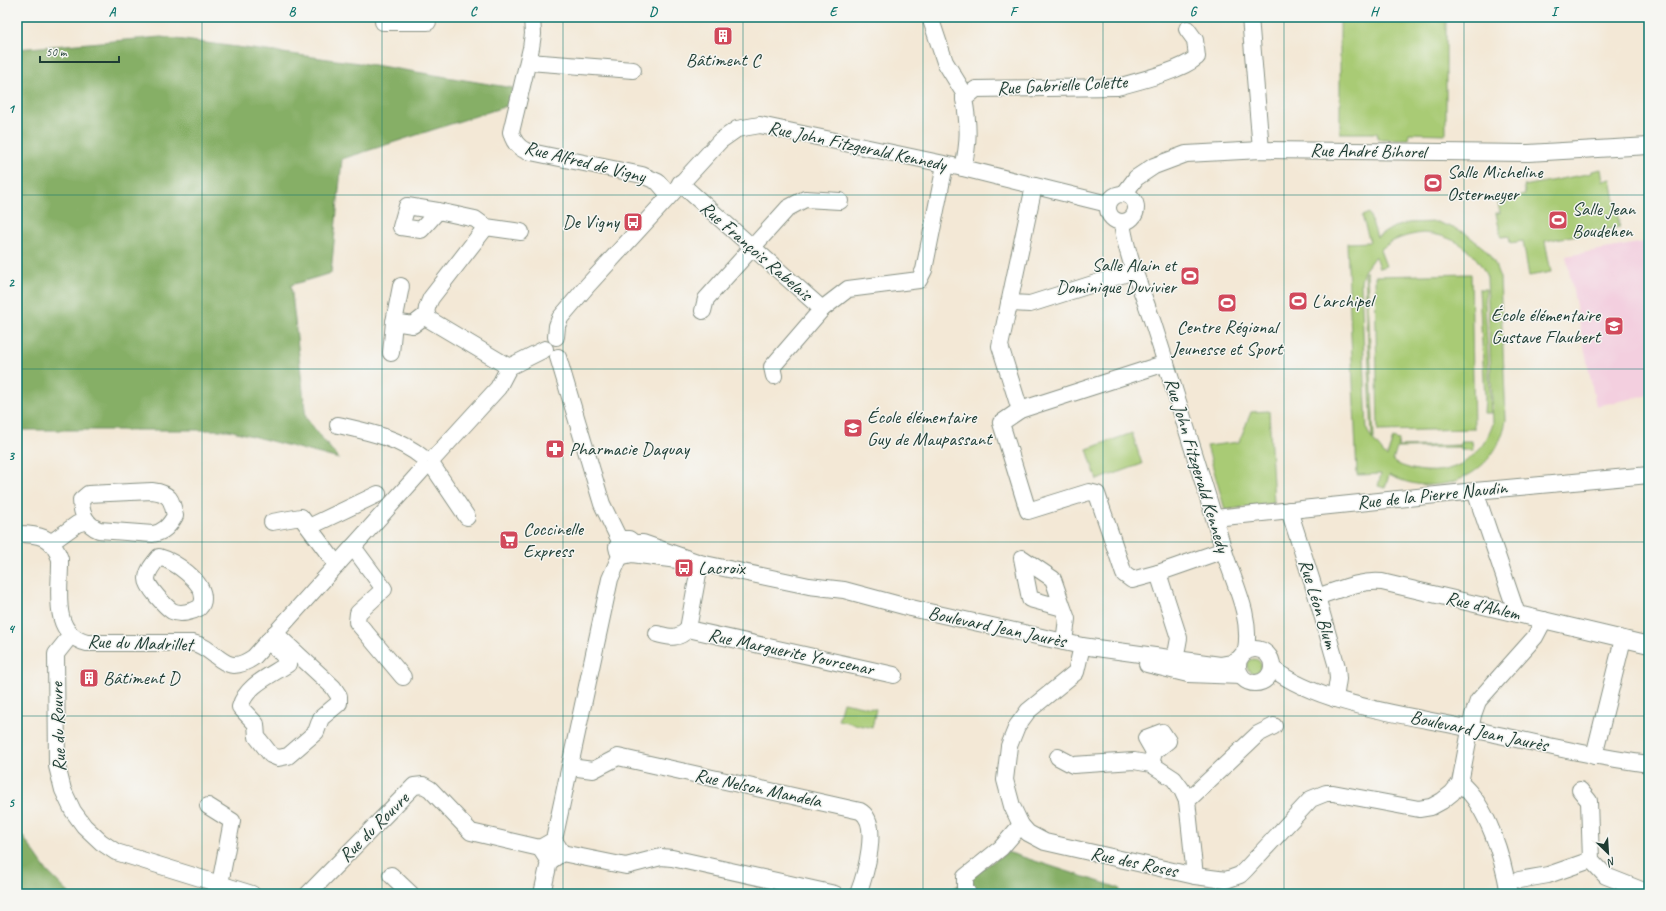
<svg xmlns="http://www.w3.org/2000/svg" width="1666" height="911" font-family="Caveat,sans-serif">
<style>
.built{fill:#f3cfdf}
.green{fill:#a9cb74;stroke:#648454;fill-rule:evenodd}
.forest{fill:#86af66;stroke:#52764d}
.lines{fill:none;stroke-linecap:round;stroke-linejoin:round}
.minor-casing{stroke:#899285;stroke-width:18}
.minor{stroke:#fff;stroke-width:16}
.grid{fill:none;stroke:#0f766e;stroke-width:1;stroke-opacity:0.55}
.labels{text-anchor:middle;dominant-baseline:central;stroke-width:3;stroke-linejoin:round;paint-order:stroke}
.poi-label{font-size:19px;fill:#1f3d34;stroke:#f6f6f2;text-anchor:start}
.street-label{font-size:19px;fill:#1f3d34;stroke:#f6f6f2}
.neatline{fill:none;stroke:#0f766e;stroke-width:1.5}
.grid-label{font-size:13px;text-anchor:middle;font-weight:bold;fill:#0f766e}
</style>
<rect width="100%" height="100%" fill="#f6f6f2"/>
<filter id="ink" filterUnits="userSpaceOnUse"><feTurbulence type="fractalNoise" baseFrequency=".025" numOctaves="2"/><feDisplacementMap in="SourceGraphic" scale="8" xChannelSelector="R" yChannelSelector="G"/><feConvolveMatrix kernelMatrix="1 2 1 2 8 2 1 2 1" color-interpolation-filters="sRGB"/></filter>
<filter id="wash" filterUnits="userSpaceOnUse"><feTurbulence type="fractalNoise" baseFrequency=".012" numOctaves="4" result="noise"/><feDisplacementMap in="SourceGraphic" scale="16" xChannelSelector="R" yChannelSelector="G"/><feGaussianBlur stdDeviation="0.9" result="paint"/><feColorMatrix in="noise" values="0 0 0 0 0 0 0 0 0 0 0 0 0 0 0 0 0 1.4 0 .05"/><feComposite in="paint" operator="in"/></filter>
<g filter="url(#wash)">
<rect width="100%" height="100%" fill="#f3e8d6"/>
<path class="built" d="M1649 241V395L1596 406 1566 256Z"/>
<g class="green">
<path d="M1340 17H1446V134L1409 133 1408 139H1378L1377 133H1340Z"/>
<path d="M1601 169 1603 181 1611 179 1620 227 1545 241 1551 272 1529 276 1523 241 1510 243 1509 236 1501 237 1496 213H1500L1498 203 1514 200V197L1525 195 1524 186 1592 173V171Z"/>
<path d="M1369 213 1377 237 1394 227 1408 223 1437 222 1464 232 1486 250 1494 262 1500 278 1506 420C1496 477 1438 500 1389 475L1385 488 1378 486 1381 474 1357 475 1347 243 1370 242 1362 216ZM1423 233C1453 235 1475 249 1487 277L1493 424C1478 468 1437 482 1395 463L1393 461 1397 448 1461 447V450H1473L1472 441H1461V445L1398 447 1399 440 1393 438 1387 457 1372 439H1374L1367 272H1365L1372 439 1367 430 1361 281 1364 271 1375 256 1379 268 1386 266 1380 250C1393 239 1406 235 1423 233Z"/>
<path d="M1471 274 1474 429 1378 431 1375 276Z"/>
<path d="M1479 289H1486L1485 303 1491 413H1484L1485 398Z"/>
<path d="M1269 411 1274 503 1225 510 1207 446 1239 442 1251 412Z"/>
<path d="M1132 433 1142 464 1097 480 1087 449Z"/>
<circle cx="1254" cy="666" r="7"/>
<path d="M843 702 876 709 872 728 838 720Z"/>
</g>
<g class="forest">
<path d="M161 37 374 65 513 88 510 105 342 159 331 273 291 285 306 418 339 459 229 430H17V49Z"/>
<path d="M17 828 47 871 70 894H17Z"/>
<path d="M1007 852 1119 888 1121 894H958L953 889Z"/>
</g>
</g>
<g filter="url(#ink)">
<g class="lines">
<g class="minor-casing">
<g id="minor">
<path d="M383 17V22H428"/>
<path d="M532 17 533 34 531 48 511 132C513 141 517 147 526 151L642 175 658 182 669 195"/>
<path d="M930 17 945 62 964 93V99"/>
<path d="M1250 17 1261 150"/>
<path d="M529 62 633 70"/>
<path d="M963 168C969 143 969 125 964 99L976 89 1117 87C1139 81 1181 71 1197 57L1195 40 1187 29"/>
<path d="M680 183 822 309 772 367 774 376"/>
<circle cx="1122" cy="208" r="14"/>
<path d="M1124 194 1136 178 1154 166 1186 154 1261 150 1528 153 1649 146"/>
<path d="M438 211 407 206 401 227 421 230 438 211 475 219 486 227 521 232"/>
<path d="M1122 223C1127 258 1142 290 1153 323 1177 398 1201 473 1223 548 1233 582 1252 614 1246 650"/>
<path d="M486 227 431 298C427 307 424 312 430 320L509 367"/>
<path d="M1009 303 1030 304 1134 271"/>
<path d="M822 309 848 289 919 280 924 270 945 165"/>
<path d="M703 311 706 299 788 208 805 199 840 201"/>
<path d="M394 322 401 286"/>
<path d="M556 337 557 326 560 318 588 285 720 141 737 129 760 125 963 168 1108 204"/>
<path d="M391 353 394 322 413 325 426 315"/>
<path d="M558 357 602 504 620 541"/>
<path d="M1166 363 1020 410 1001 423 1028 511 1089 492 1097 494 1124 574 1132 580 1158 573 1224 550"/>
<path d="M1020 410 1000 346 1034 186"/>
<path d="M338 425C368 432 397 437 422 457"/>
<path d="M434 458 498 388 509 367 545 349"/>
<path d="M434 468 467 517"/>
<path d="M152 491C170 493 172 500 175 516 169 526 164 532 153 534L99 530C86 525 81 513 81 500L88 494Z"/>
<path d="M1475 491 1517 614"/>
<path d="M1289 510 1317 597 1337 667 1338 679 1335 699"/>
<path d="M1215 518 1475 491 1649 475"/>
<path d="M272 522 301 517 337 565"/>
<path d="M309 527 378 494"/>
<path d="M17 534C39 534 52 536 60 559 61 588 49 633 87 643H193C219 649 223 679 254 657L423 469"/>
<path d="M52 542 77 524 87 521"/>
<path d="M353 547 384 589 358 613 357 622 403 677"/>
<path d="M159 557C174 561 204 581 203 599 203 602 201 606 199 608 192 612 180 615 172 611 165 606 147 587 147 579 147 571 154 563 159 557Z"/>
<path d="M700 563 643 543H634L629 539H623L617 547 618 551 623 556 632 554 700 563 809 586 844 590 911 608 1082 646 1220 665 1231 663 1239 659"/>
<path d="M1158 573 1179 638 1175 660"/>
<path d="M1317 597C1339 590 1359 580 1382 582L1649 645"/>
<path d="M1063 608 1053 579 1022 558 1030 599 1063 608 1067 619 1064 642"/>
<path d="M688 629 894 675"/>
<path d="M657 634C670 637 678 640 688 629L700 563"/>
<path d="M71 635 56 654 57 766 63 790 73 811 84 826 101 842 116 852 252 894"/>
<path d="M268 641 283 655 288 664C270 676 246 685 240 707L256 724 257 737 271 755 278 758 288 756 316 732 321 718 339 703V696L333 687 275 633"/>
<path d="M1082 646 1076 672 1028 711 1017 726 1009 746 1005 780 1012 806 1021 825 1028 833 1045 842 1195 876 1226 880 1240 875 1246 869 1311 799 1326 793H1333L1419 809 1431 807 1442 801 1452 793 1460 783 1473 715 1478 701 1535 637 1544 620"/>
<circle cx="1255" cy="666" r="17"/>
<path d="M1147 664 1188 674 1241 676"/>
<path d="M1272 668C1317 704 1406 715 1462 727 1524 740 1586 756 1649 764"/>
<path d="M1594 756 1623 639"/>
<path d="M1058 757 1073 765 1134 761 1151 764 1174 779 1182 790 1187 801 1195 876"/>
<path d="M1151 764 1154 752 1168 741 1162 732 1146 738 1154 752"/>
<path d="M570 767 593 770 618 757 860 811C881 822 865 876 858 894"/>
<path d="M1460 783C1488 806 1503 858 1509 894"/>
<path d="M1580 790 1589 801 1591 860 1606 876 1649 893"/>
<path d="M1187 801 1258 734 1274 726"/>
<path d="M208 806 232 821 220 884"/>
<path d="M554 840 610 579 621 554"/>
<path d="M554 840 562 853 549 862 540 848Z"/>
<path d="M562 853 626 866 661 857 672 858 835 894"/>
<path d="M391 875 411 894"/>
<path d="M1519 880 1548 875 1591 860"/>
<path d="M308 894 414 786 423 785 430 789 471 832 540 848"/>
<path d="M542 894 549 862"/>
<path d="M968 894 965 887V877L1001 848 1021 825"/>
</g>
</g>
<use href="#minor" class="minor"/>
</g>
</g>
<path class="grid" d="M202 17V894M382 17V894M563 17V894M743 17V894M923 17V894M1103 17V894M1284 17V894M1464 17V894M17 195H1649M17 369H1649M17 542H1649M17 716H1649"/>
<defs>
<g id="building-square" transform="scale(1)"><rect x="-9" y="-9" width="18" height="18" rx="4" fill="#d1495b" stroke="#f6f6f2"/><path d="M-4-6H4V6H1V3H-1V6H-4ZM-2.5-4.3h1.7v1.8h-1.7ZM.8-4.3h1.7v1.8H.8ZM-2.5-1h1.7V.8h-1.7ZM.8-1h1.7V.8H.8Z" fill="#fff"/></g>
<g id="stadium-square" transform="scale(1)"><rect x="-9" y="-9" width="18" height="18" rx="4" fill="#d1495b" stroke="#f6f6f2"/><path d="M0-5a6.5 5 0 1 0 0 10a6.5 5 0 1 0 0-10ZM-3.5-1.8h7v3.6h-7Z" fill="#fff"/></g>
<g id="bus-square" transform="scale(1)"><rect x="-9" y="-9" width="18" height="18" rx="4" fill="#d1495b" stroke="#f6f6f2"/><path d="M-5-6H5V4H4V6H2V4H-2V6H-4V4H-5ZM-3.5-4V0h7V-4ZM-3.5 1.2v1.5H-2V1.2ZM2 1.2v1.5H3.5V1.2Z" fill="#fff"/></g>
<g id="school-square" transform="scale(1)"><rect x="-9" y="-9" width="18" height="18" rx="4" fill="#d1495b" stroke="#f6f6f2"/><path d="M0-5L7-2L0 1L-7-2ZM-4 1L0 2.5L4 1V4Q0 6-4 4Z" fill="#fff"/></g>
<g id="pharmacy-square" transform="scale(1)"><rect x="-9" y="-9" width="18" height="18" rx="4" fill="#d1495b" stroke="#f6f6f2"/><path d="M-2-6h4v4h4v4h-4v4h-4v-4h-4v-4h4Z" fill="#fff"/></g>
<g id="supermarket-square" transform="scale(1)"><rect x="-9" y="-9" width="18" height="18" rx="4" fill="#d1495b" stroke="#f6f6f2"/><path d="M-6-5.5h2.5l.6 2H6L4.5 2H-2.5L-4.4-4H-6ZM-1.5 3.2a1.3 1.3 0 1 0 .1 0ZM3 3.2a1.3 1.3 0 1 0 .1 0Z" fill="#fff"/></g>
</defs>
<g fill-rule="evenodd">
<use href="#building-square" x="723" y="36"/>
<use href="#stadium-square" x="1433" y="183"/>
<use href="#stadium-square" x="1558" y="220"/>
<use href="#bus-square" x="633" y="222"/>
<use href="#stadium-square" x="1190" y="276"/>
<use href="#stadium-square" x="1298" y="301"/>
<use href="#stadium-square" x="1227" y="303"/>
<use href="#school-square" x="1614" y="326"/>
<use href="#school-square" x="853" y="428"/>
<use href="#pharmacy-square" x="555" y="449"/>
<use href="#supermarket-square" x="509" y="540"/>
<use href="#bus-square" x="684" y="568"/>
<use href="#building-square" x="89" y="678"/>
</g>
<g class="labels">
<g class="poi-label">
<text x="723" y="60" text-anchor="middle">Bâtiment C</text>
<text x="1447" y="172">Salle Micheline<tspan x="1447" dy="22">Ostermeyer</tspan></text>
<text x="1572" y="209">Salle Jean<tspan x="1572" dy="22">Boudehen</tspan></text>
<text x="619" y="222" text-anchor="end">De Vigny</text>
<text x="1176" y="265" text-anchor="end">Salle Alain et<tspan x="1176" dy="22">Dominique Duvivier</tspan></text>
<text x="1312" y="301">L'archipel</text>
<text x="1600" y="315" text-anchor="end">École élémentaire<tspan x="1600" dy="22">Gustave Flaubert</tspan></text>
<text x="1227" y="327" text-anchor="middle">Centre Régional<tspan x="1227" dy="22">Jeunesse et Sport</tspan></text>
<text x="867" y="417">École élémentaire<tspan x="867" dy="22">Guy de Maupassant</tspan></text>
<text x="569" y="449">Pharmacie Daquay</text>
<text x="523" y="529">Coccinelle<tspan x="523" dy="22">Express</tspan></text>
<text x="698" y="568">Lacroix</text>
<text x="103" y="678">Bâtiment D</text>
</g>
<g class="street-label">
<text transform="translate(1062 85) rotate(-3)">Rue Gabrielle Colette</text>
<text transform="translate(857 146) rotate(12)">Rue John Fitzgerald Kennedy</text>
<text transform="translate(1368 151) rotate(1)">Rue André Bihorel</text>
<text transform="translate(585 162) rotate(14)">Rue Alfred de Vigny</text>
<text transform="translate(756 251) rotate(41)">Rue François Rabelais</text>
<text transform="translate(1197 465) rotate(73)">Rue John Fitzgerald Kennedy</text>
<text transform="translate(1432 495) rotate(-6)">Rue de la Pierre Naudin</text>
<text transform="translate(1318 604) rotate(73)">Rue Léon Blum</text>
<text transform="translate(1483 606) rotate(13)">Rue d'Ahlem</text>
<text transform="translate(997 627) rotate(12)">Boulevard Jean Jaurès</text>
<text transform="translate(140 643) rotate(2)">Rue du Madrillet</text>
<text transform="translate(791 652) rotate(12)">Rue Marguerite Yourcenar</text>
<text transform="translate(58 727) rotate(-92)">Rue du Rouvre</text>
<text transform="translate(1479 731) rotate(12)">Boulevard Jean Jaurès</text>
<text transform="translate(758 788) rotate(12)">Rue Nelson Mandela</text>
<text transform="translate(374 827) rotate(-45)">Rue du Rouvre</text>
<text transform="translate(1134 862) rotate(12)">Rue des Roses</text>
</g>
</g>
<rect width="1666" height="911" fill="none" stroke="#f6f6f2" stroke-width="44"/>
<g transform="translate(1608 853) rotate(155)" stroke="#f6f6f2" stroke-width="3" paint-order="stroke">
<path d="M0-3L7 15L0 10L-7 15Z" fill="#1f3d34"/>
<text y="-6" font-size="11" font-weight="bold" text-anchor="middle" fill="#1f3d34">N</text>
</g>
<path d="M40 56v6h79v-6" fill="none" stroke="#1f3d34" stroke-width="2"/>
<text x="46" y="56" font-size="12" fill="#1f3d34" stroke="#f6f6f2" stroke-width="3" paint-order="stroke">50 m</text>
<rect x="22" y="22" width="1622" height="867" class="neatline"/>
<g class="grid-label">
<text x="112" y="16">A</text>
<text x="292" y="16">B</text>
<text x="473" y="16">C</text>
<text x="653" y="16">D</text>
<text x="833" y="16">E</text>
<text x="1013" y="16">F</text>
<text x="1193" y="16">G</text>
<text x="1374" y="16">H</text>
<text x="1554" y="16">I</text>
<text x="11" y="113">1</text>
<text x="11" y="287">2</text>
<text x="11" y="460">3</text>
<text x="11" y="633">4</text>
<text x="11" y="807">5</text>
</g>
</svg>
